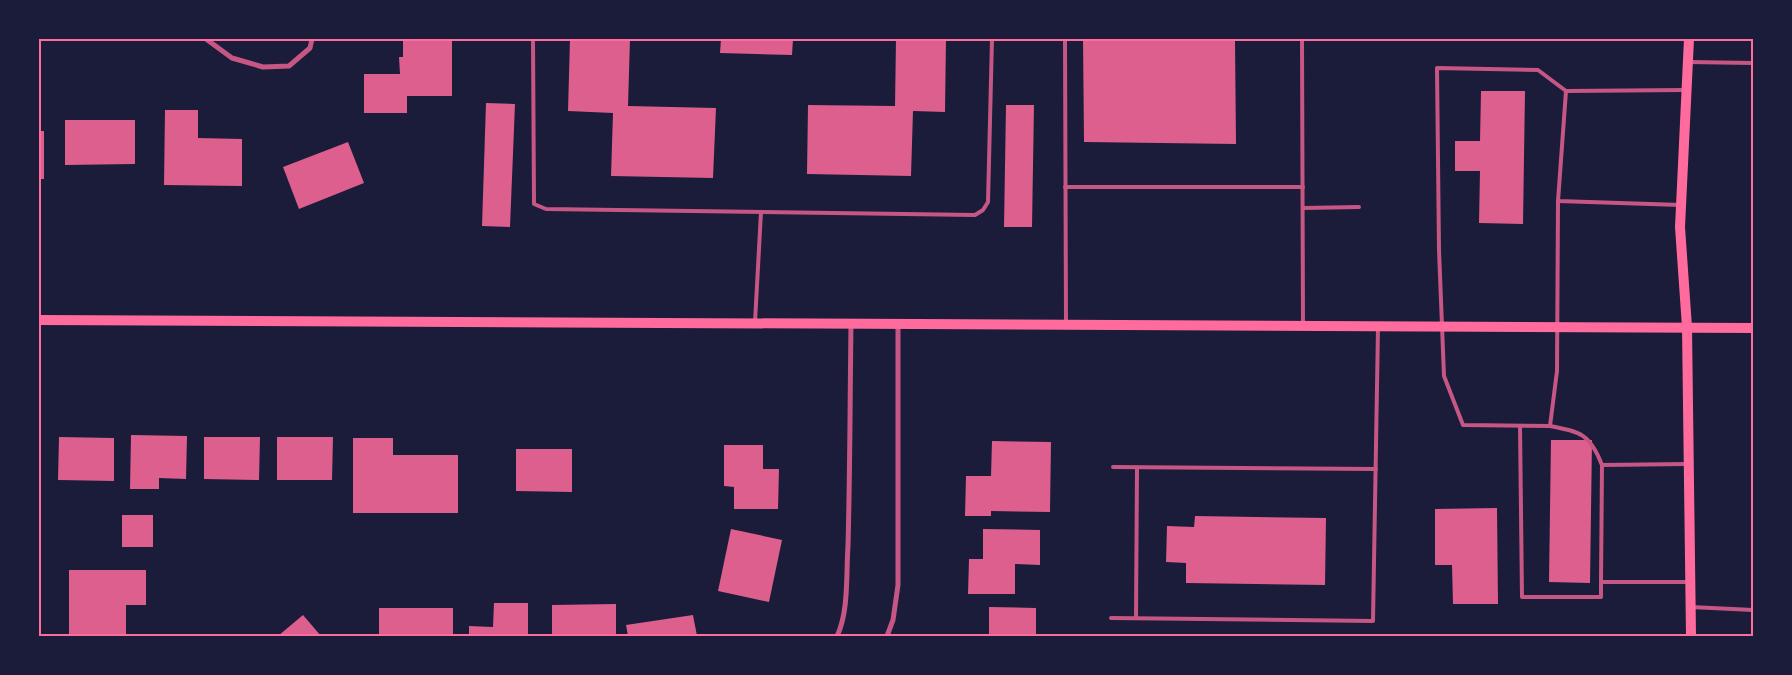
<svg xmlns="http://www.w3.org/2000/svg" width="1792" height="675" font-family="'PT Sans Narrow',sans-serif">
<style>
.building{fill:#dd5f8e}
.lines{fill:none;stroke-linecap:round;stroke-linejoin:round}
.service{stroke:#c65784;stroke-width:4}
.minor{stroke:#c65784;stroke-width:5}
.secondary{stroke:#ff6b9d;stroke-width:10}
.neatline{fill:none;stroke:#ff6b9d;stroke-width:2}
</style>
<rect width="100%" height="100%" fill="#1b1b3a"/>
<g class="building">
<path d="M403 39H452V96H407V113H364V74H400L399 57H403Z"/>
<path d="M570 39H630L628 106 716 108 713 178 611 176 613 113 568 111Z"/>
<path d="M721 39H793L792 55 720 53Z"/>
<path d="M896 39H946L945 112 913 111 911 176 807 174 808 105 895 106Z"/>
<path d="M1083 39H1253V40L1235 41 1236 144 1084 142Z"/>
<path d="M1481 91H1525L1523 224 1479 223 1480 171H1455V141H1480Z"/>
<path d="M486 103 515 104 510 227 482 226Z"/>
<path d="M1006 105H1034L1032 227H1004Z"/>
<path d="M165 110H198V138L242 139V186L164 185Z"/>
<path d="M65 120H135V164L65 165Z"/>
<rect x="39" y="131" width="5" height="48"/>
<path d="M348 142 364 183 299 209 283 167Z"/>
<path d="M131 435 187 436 186 479 159 478V489H130Z"/>
<path d="M59 437 114 438V481L58 480Z"/>
<path d="M204 437H260L259 480 204 479Z"/>
<path d="M277 437H333L332 480H277Z"/>
<path d="M353 438H393V455H458V513H353Z"/>
<path d="M1551 440H1592L1590 583 1549 582Z"/>
<path d="M992 441 1051 442 1050 512 991 511V516H965L966 476H991Z"/>
<path d="M724 445H763V469H779L778 509H734V487L724 486Z"/>
<path d="M516 449H572V492L516 491Z"/>
<path d="M1497 508 1498 604H1453L1452 565H1435V509Z"/>
<rect x="122" y="515" width="31" height="32"/>
<path d="M1195 516 1326 518 1325 585 1186 583V563L1166 562 1167 526 1194 527Z"/>
<path d="M731 529 782 540 769 602 718 591Z"/>
<path d="M983 529 1040 530V565L1015 564V594H968L969 559H983Z"/>
<path d="M69 570H146V605H126V634H69Z"/>
<path d="M494 603H528V636H469V626L493 627Z"/>
<path d="M616 604V636H552V605Z"/>
<path d="M989 607 1036 608V636H989Z"/>
<rect x="379" y="608" width="74" height="28"/>
<path d="M303 615 321 636H278Z"/>
<path d="M693 615 697 636H628L626 625Z"/>
</g>
<g class="lines">
<g class="service">
<path d="M533 39 534 204 546 209 975 215 983 210 988 202 992 39"/>
<path d="M1065 39 1066 324"/>
<path d="M1302 39 1303 324"/>
<path d="M1688 62 1753 63"/>
<path d="M1065 187H1303"/>
<path d="M1558 201 1557 371 1550 426 1463 425 1444 376 1439 250 1437 68 1538 70 1566 91"/>
<path d="M1681 205 1558 201 1566 91 1685 90"/>
<path d="M1303 208 1359 207"/>
<path d="M755 322 761 212"/>
<path d="M1520 426 1522 597H1601V582"/>
<path d="M1550 426C1581 432 1590 434 1602 465L1687 464"/>
<path d="M1602 465 1601 582H1689"/>
<path d="M1113 467 1376 469"/>
<path d="M1691 607 1753 610"/>
<path d="M1111 618 1373 621 1378 328"/>
<path d="M1136 618 1137 468"/>
</g>
<g class="minor">
<path d="M206 39 232 58 263 67 289 66 310 48 312 39"/>
<path d="M837 636C849 612 846 573 848 546 850 472 850 398 851 324"/>
<path d="M887 636 893 620 898 585V324"/>
</g>
<g class="secondary">
<path d="M1689 39 1680 227 1687 327 1691 636"/>
<path d="M39 320 1753 328"/>
</g>
</g>
<rect width="1792" height="675" fill="none" stroke="#1b1b3a" stroke-width="80"/>
<rect x="40" y="40" width="1712" height="595" class="neatline"/>
</svg>
